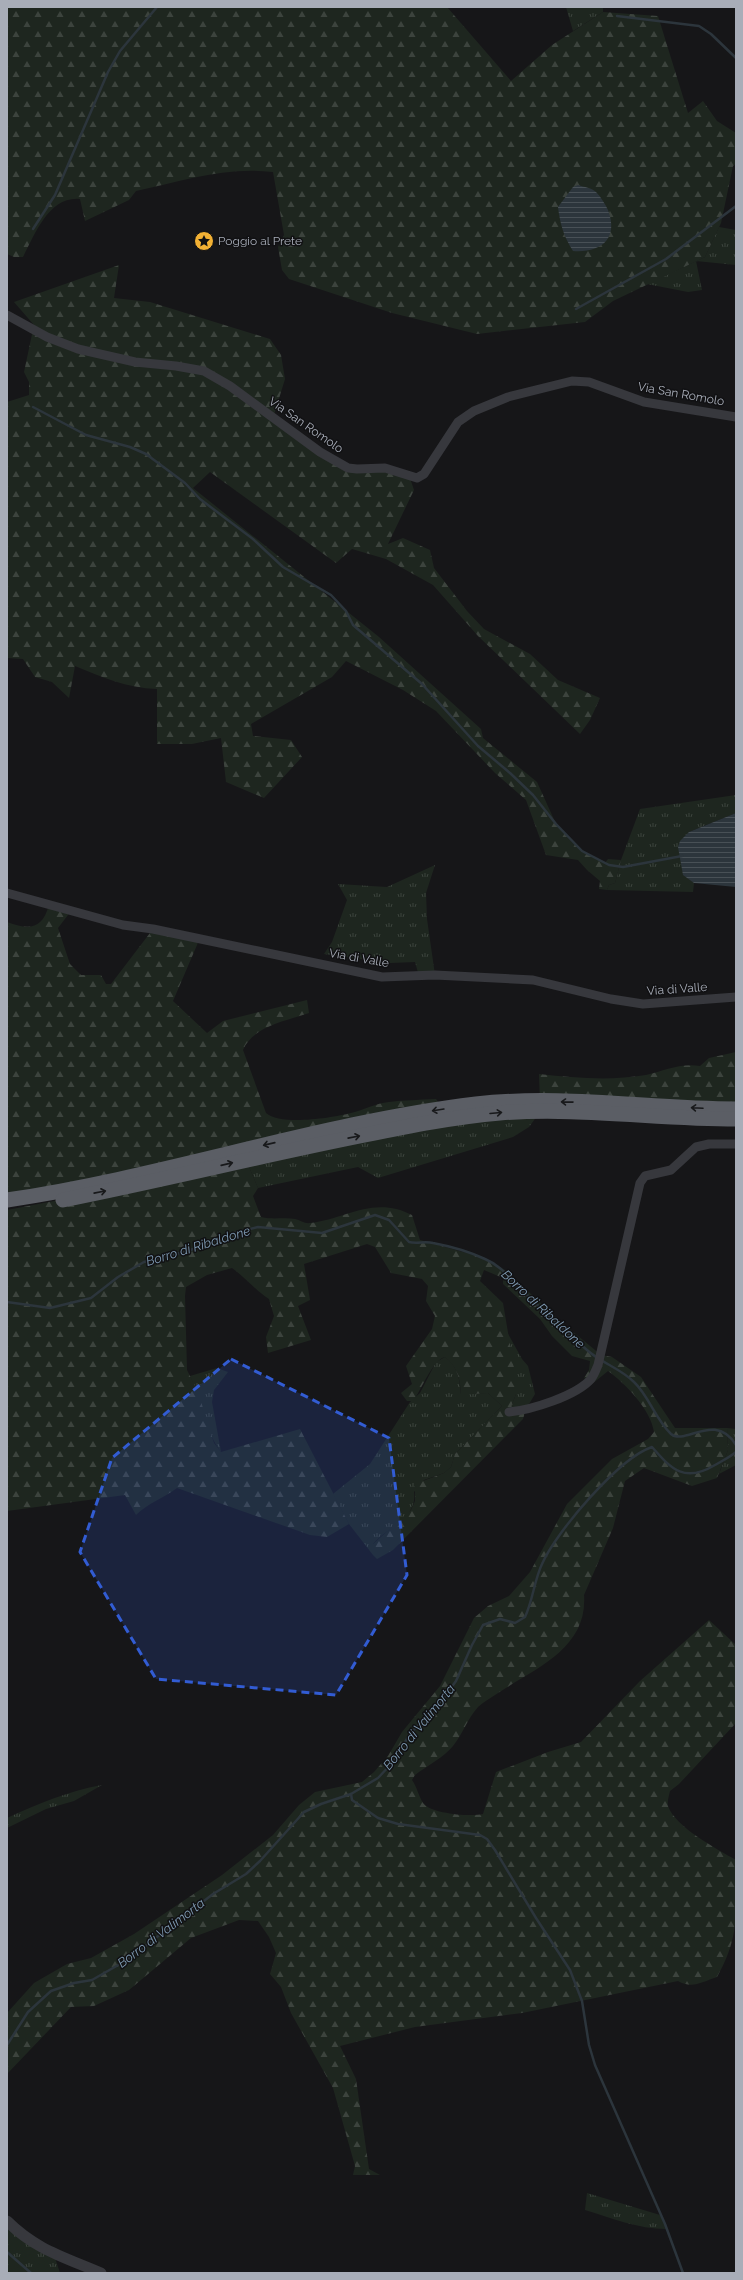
<svg xmlns="http://www.w3.org/2000/svg" width="743" height="2280" font-family="Raleway,sans-serif">
<style>
.grass{fill:url(#grass-tufts)}
.forest{fill:url(#forest-firs)}
.water{fill:url(#water-rules)}
.lines{fill:none;stroke-linecap:round;stroke-linejoin:round}
.stream{stroke:#2c353c;stroke-width:2.5}
.minor{stroke:#37383d;stroke-width:9}
.tertiary{stroke:#37383d;stroke-width:11}
.trunk{stroke:#5b5e65;stroke-width:15}
.oneway{stroke:#18191b}
.marked{fill:#325cd3;fill-opacity:0.2;stroke:#325cd3;stroke-width:3;stroke-dasharray:8 5;stroke-linejoin:round}
.labels{text-anchor:middle;dominant-baseline:central;stroke-width:3;stroke-linejoin:round;paint-order:stroke}
.poi-label{font-size:12px;fill:#a8adb8;stroke:#111113;text-anchor:start}
.street-label{font-size:12px;fill:#a8adb8;stroke:#111113}
.water-label{font-size:13px;font-style:italic;fill:#7f9bb3;stroke:#111113}
</style>
<defs>
<pattern id="grass-tufts" width="24" height="20" patternUnits="userSpaceOnUse"><rect width="24" height="20" fill="#1e261f"/><path d="M3 7l-1-3M5 7V3M7 7l1-3M15 17l-1-3M17 17v-4M19 17l1-3" fill="none" stroke="#3c433d"/></pattern>
<pattern id="forest-firs" width="22" height="20" patternUnits="userSpaceOnUse"><rect width="22" height="20" fill="#1e261f"/><path d="M5 1l3.5 6h-7zM16 11l3.5 6h-7z" fill="#3c433d"/></pattern>
<pattern id="water-rules" width="6" height="5" patternUnits="userSpaceOnUse"><rect width="6" height="5" fill="#2c353c"/><path d="M0 2.5h6" fill="none" stroke="#485056"/></pattern>
</defs>
<rect width="100%" height="100%" fill="#161618"/>
<g class="grass">
<path d="M566 7H603V12L573 31Z"/>
<path d="M719 227 736 230V265L696 261 702 290 688 292 647 284 705 257Z"/>
<path d="M736 795V813L689 832 683 874 694 883 693 892 607 890 609 885 615 883 621 860 640 809Z"/>
<path d="M435 865 426 893 427 919 435 975 419 976 415 962 390 963 324 954 332 942 347 900 338 884 387 887Z"/>
<path d="M540 1112 529 1127 513 1137 378 1178 358 1167 258 1188 246 1160 304 1147Z"/>
<path d="M507 1332 522 1359 528 1366 535 1394 526 1409 509 1412 516 1394Z"/>
<path d="M445 1357C457 1365 461 1381 460 1394L488 1393 502 1406 455 1454 451 1467 444 1473 424 1480 414 1492C418 1518 387 1527 373 1544V1555L349 1524 333 1494 370 1464 410 1402 420 1393 436 1362Z"/>
<path d="M217 1368 228 1372 214 1390 212 1402 221 1452C205 1431 201 1400 190 1376Z"/>
<path d="M727 1428 736 1429V1465L719 1474 728 1450Z"/>
<path d="M102 1785 74 1801 46 1809 7 1828V1818C38 1804 68 1791 102 1785Z"/>
<path d="M587 2193 660 2215 667 2229C638 2229 611 2218 585 2210Z"/>
<path d="M7 2221 54 2255 60 2273H7Z"/>
</g>
<g class="forest">
<path d="M7 7H447L511 81 552 45 603 12 658 16 688 113 703 101 717 121 736 133V164L733 166 721 223 705 257 613 301 585 322 477 334 392 313 289 279 282 270 278 247 284 235 273 172C227 166 181 181 136 191L129 200 85 221 80 199C49 196 35 234 23 257H14L7 254Z"/>
<path d="M119 265 114 298 150 302 270 339 281 355 285 379 273 418 348 468 409 475 414 490 388 544 403 538 430 550 434 568 467 611 484 629 530 654 558 680 600 698 590 720 580 734 478 636 433 585 386 559 352 549 336 563 210 472 193 488 379 637 481 729 483 738 537 782 556 824 570 840 582 851 605 863 608 859 621 860 615 883 609 885 607 890 599 889 600 881 587 870 578 860 546 855 526 800 495 773 436 711 403 690 346 661 332 677 251 724 253 736 291 740 302 757 264 798 226 782 221 738 192 744H157V689C127 688 101 677 75 666L69 698 52 682 35 677 23 659 7 658V402L29 395V382L24 372 34 325 14 302Z"/>
<path d="M49 905 71 911 58 928 70 964 81 975H101L106 984H111L153 929 200 938 173 1001 207 1033 223 1021 307 1000 309 1013C286 1021 253 1026 243 1050L266 1113C280 1126 332 1118 351 1113 364 1110 376 1103 389 1102 404 1100 420 1100 436 1099L443 1109 7 1200V922C29 930 42 930 49 905Z"/>
<path d="M736 1052V1109L540 1102 539 1074C575 1078 610 1081 646 1075 665 1071 679 1063 700 1066L709 1058Z"/>
<path d="M246 1160 258 1188 253 1196 261 1217C273 1220 284 1217 295 1219 300 1220 305 1224 310 1223 346 1219 374 1195 412 1215L420 1240 481 1257 505 1270 560 1321 601 1355 612 1357 641 1377 675 1428H727L728 1450 717 1478 692 1486 644 1468 625 1481 613 1528 584 1595C588 1650 533 1669 495 1695 489 1699 482 1703 478 1707 467 1719 463 1734 453 1746 444 1757 427 1766 415 1775L412 1780C417 1787 419 1797 423 1803 431 1814 471 1817 483 1814L496 1772 548 1752 581 1742 640 1681 709 1620 736 1645V1723L679 1784 670 1791C669 1795 667 1802 668 1806 675 1827 717 1849 736 1860 736 1906 741 1936 717 1977 702 1982 692 1989 678 1981L522 2013 415 2027 340 2046 356 2079 369 2169 380 2175H353L355 2166 333 2088 291 2013 281 1987 270 1974 276 1953 269 1937 258 1921 239 1920 191 1938 129 1990 94 2006 71 2007 7 2074V2013L34 1983 67 1964 91 1958 134 1934 222 1875 273 1835 299 1805 315 1792 362 1782 374 1772 388 1756 402 1732 440 1686 474 1618 488 1606 509 1596 530 1572 567 1504 612 1459 648 1439 654 1432C651 1410 626 1384 608 1371L592 1384 584 1378 589 1370 590 1361 572 1356 552 1336 540 1319 503 1284V1278L484 1270 480 1281 503 1303 516 1380V1394L509 1412 526 1409 523 1419 393 1550 377 1559 373 1555V1544L411 1510 415 1501V1484L444 1473 451 1467 455 1454 502 1406 488 1393 460 1395C462 1381 456 1365 445 1357 433 1359 421 1391 413 1401H407L401 1393 412 1384 406 1366 432 1329 435 1316 426 1301 428 1286 422 1279 391 1273 375 1247 367 1244 304 1264 310 1300 298 1306 311 1340 268 1353 266 1337 274 1316 269 1299C255 1290 245 1277 232 1268L207 1275 186 1287 185 1296 187 1370 198 1392 214 1443 221 1452 300 1429 349 1524 327 1537 310 1535 177 1488C164 1498 148 1503 136 1515L125 1495 7 1511V1210L133 1186Z"/>
</g>
<g class="water">
<path d="M578 185C584 187 592 188 596 192 601 197 605 204 608 210 619 239 601 253 573 251 564 237 560 224 558 207L573 187Z"/>
<path d="M736 813V887L694 883 683 875 678 847 680 841 689 832Z"/>
</g>
<g class="lines">
<g class="stream">
<path d="M617 16 699 26 711 34 736 58"/>
<path d="M33 229 55 195 108 72 120 51 157 7"/>
<path d="M576 309 666 259 736 206"/>
<path d="M33 407 86 435 130 447 146 454 185 483 200 499 253 539 283 567 331 595 346 611 353 625 422 684 478 746 510 773 533 795 556 824 582 851 609 865 623 867 682 856"/>
<path d="M7 1302 50 1308 91 1298 118 1277 144 1262 188 1251 234 1233 258 1227 322 1233 375 1215 389 1220 409 1242C417 1244 425 1241 433 1243 449 1246 470 1252 485 1259 502 1266 511 1280 524 1292 544 1312 565 1331 587 1350 601 1363 620 1368 634 1382 649 1396 655 1419 671 1434 685 1446 715 1411 736 1445"/>
<path d="M351 1794 352 1800 378 1818 398 1824 480 1835 487 1839 495 1850 536 1918 570 1970 582 2001 589 2045 595 2065 665 2224 683 2273"/>
<path d="M7 2045 28 2012 51 1991 74 1983 92 1980 127 1960 213 1894 246 1874 260 1861 304 1812 321 1804 351 1794 378 1778 392 1763 410 1734 443 1699 456 1681 472 1645 483 1625 500 1619 515 1623 525 1617C533 1600 534 1581 542 1564 556 1532 619 1458 652 1447 672 1470 685 1483 715 1465 722 1461 730 1457 736 1452"/>
<path d="M7 2252 31 2273"/>
</g>
<g class="minor">
<path d="M7 315 47 337 78 349 135 362 176 366 204 371 230 386 320 452 348 468 357 469 385 468 417 478 424 474 458 422 474 411 508 397 572 381 589 382 644 402 736 417"/>
<path d="M7 893 123 925 153 929 382 977 435 975 533 980 611 999 643 1004 736 997"/>
<path d="M509 1412C531 1410 576 1396 591 1379 594 1375 596 1370 598 1365L640 1183 645 1176 671 1170 696 1147 709 1144H736"/>
</g>
<path class="tertiary" d="M7 2221C36 2250 64 2257 101 2273"/>
<g class="trunk">
<path d="M7 1200C165 1177 318 1123 476 1104 563 1094 650 1109 736 1109"/>
<path d="M63 1200C164 1180 264 1155 365 1135 409 1126 454 1117 500 1113 578 1107 658 1119 736 1119"/>
</g>
</g>
<defs><path id="oneway-shaft" d="M-6 0H5M1.5-3L5.5 0L1.5 3" fill="none" stroke-width="1.6" stroke-linecap="round" stroke-linejoin="round"/></defs>
<g class="oneway">
<use href="#oneway-shaft" transform="translate(567 1102) rotate(-179)"/>
<use href="#oneway-shaft" transform="translate(697 1108) rotate(-177)"/>
<use href="#oneway-shaft" transform="translate(438 1110) rotate(171)"/>
<use href="#oneway-shaft" transform="translate(496 1113) rotate(-5)"/>
<use href="#oneway-shaft" transform="translate(354 1137) rotate(-11)"/>
<use href="#oneway-shaft" transform="translate(269 1144) rotate(167)"/>
<use href="#oneway-shaft" transform="translate(227 1164) rotate(-13)"/>
<use href="#oneway-shaft" transform="translate(100 1192) rotate(-11)"/>
</g>
<path class="marked" d="M231 1359 389 1438 407 1575 336 1695 156 1679 80 1552 112 1458Z"/>
<defs>
<g id="sight-disc" transform="scale(1)"><circle r="9.5" fill="#f2b134" stroke="#111113"/><path d="M0-6L1.8-2.2L6-1.7L2.9 1.2L3.7 5.4L0 3.3L-3.7 5.4L-2.9 1.2L-6-1.7L-1.8-2.2Z" fill="#111"/></g>
</defs>
<g fill-rule="evenodd">
<use href="#sight-disc" x="204" y="241"/>
</g>
<g class="labels">
<g class="poi-label">
<text x="218" y="241">Poggio al Prete</text>
</g>
<g class="street-label">
<text transform="translate(681 394) rotate(10)">Via San Romolo</text>
<text transform="translate(306 425) rotate(35)">Via San Romolo</text>
<text transform="translate(359 958) rotate(10)">Via di Valle</text>
<text transform="translate(677 989) rotate(-4)">Via di Valle</text>
</g>
<g class="water-label">
<text transform="translate(198 1246) rotate(-17)">Borro di Ribaldone</text>
<text transform="translate(543 1309) rotate(43)">Borro di Ribaldone</text>
<text transform="translate(419 1727) rotate(-51)">Borro di Valimorta</text>
<text transform="translate(161 1933) rotate(-37)">Borro di Valimorta</text>
</g>
</g>
<rect width="743" height="2280" fill="none" stroke="#a8adb8" stroke-width="16"/>
</svg>
